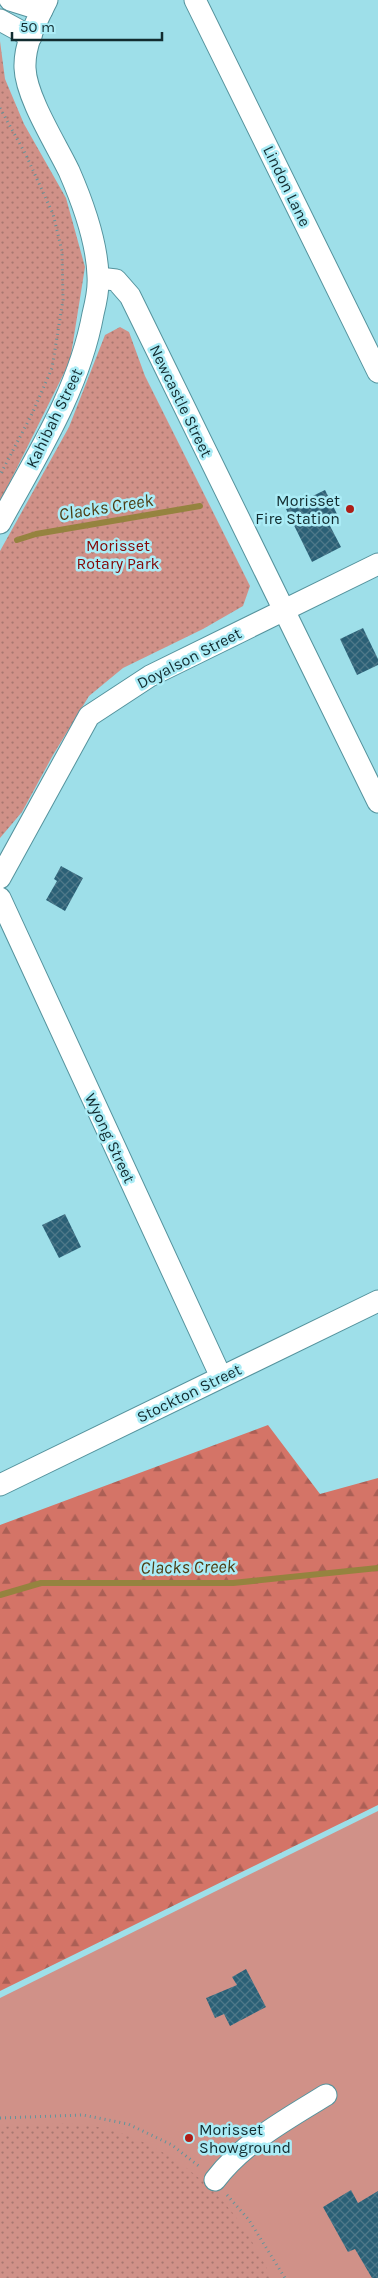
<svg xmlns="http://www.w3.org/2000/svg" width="378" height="2278" font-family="Karla,sans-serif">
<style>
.green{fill:#d09188}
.forest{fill:url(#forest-firs)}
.park{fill:url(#park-dots)}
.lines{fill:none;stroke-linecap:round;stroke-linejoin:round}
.stream{stroke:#95833f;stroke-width:6}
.building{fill:url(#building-cross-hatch)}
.minor-casing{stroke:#55939d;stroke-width:23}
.path{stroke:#63949b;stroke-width:3;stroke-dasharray:1 4;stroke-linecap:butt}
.minor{stroke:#fff;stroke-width:21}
.poi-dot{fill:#ae1e17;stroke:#abecf6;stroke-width:2}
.labels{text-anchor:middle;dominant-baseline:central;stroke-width:5;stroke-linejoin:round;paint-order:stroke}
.street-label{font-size:16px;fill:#122c30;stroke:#abecf6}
.poi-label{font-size:16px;fill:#122c30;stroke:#abecf6;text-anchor:end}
.park-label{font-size:16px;fill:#830706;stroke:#abecf6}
.water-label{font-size:18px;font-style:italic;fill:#4d3e14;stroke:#abecf6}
</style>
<defs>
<pattern id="forest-firs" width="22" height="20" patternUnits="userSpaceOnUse" patternTransform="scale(1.25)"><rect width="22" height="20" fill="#d47467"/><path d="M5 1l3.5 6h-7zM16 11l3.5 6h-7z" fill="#ab5f55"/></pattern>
<pattern id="park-dots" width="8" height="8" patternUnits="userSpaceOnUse" patternTransform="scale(1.25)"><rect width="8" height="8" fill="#d09188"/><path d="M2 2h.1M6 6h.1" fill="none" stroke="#a77770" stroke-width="1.8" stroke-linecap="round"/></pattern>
<pattern id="building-cross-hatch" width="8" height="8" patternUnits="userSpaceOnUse" patternTransform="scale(1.25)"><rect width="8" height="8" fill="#2b6076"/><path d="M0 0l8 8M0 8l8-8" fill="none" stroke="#4e7889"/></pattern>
</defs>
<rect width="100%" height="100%" fill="#9edfe9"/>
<path class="green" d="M378 1811V2278H0V1998Z"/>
<path class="forest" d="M268 1425 320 1494 378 1478V1805L0 1991V1525Z"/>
<g class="park">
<path d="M0 41 5 79 24 124 66 198 85 267 70 361 0 502Z"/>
<path d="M120 327 129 332 145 376 250 586 243 606 203 629 123 668 89 696 53 755 22 812 0 838V551L69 427 105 335Z"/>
<path d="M37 2124C53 2124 71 2123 87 2125 143 2133 197 2168 232 2212 248 2232 260 2256 272 2278H0V2127Z"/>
</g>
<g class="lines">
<g class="stream">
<path d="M17 540 36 534 200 506"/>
<path d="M0 1595 41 1583H233L378 1568"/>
</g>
</g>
<g class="building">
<path d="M325 490 338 516 328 522 341 547 312 562 286 509Z"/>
<path d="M363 628 378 659V665L357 675 340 639Z"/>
<path d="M61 866 83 878 65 911 46 900 57 881 54 879Z"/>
<path d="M65 1214 81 1247 59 1258 42 1225Z"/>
<path d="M246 1969 266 2007 230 2026 224 2014 215 2018 206 1998 237 1985 232 1977Z"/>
<path d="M351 2190 358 2203 378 2191V2278H372L355 2249 348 2252 323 2207Z"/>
</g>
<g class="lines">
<g class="minor-casing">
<g id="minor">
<path d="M10 0 42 10"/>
<path d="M195 0 378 372"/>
<path d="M0 20 31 37"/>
<path d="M99 278 116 280 130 296 378 802"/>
<path d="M0 523C37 455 79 390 93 314 96 302 99 289 98 276 97 242 83 203 69 171 56 144 26 97 25 68 24 44 37 20 47 0"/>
<path d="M0 878 89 716 150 676 378 564"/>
<path d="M0 898 221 1377"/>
<path d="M0 1485 378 1301"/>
<path d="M215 2180C243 2143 287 2119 326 2095"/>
</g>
</g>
<g class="path">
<path d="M0 108 26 155 53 214 62 251 63 300 52 368 32 414 0 475"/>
<path d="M0 2118 83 2115 128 2124 172 2145 200 2167"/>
<path d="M227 2195 249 2220 285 2278"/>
</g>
<use href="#minor" class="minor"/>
</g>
<g class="poi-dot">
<circle cx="350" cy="509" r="5"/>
<circle cx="189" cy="2138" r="5"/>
</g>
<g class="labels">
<g class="street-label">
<text transform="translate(287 186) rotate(64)">Lindon Lane</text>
<text transform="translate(181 401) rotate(64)">Newcastle Street</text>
<text transform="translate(54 418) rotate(-64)">Kahibah Street</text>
<text transform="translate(189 658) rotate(-27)">Doyalson Street</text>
<text transform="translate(110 1138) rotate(65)">Wyong Street</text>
<text transform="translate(189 1393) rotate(-26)">Stockton Street</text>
</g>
<g class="poi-label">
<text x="340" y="500">Morisset<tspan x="340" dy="18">Fire Station</tspan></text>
<text x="199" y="2129" text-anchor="start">Morisset<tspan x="199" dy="18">Showground</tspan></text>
</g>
<g class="park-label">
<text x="118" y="545">Morisset<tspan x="118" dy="18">Rotary Park</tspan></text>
</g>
<g class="water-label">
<text transform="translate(106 507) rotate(-9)">Clacks Creek</text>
<text transform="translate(188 1567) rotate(-1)">Clacks Creek</text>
</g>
</g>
<path d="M12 32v8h150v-8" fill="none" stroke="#122c30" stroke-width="2.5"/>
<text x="20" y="32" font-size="15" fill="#122c30" stroke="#abecf6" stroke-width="4" paint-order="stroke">50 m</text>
</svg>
